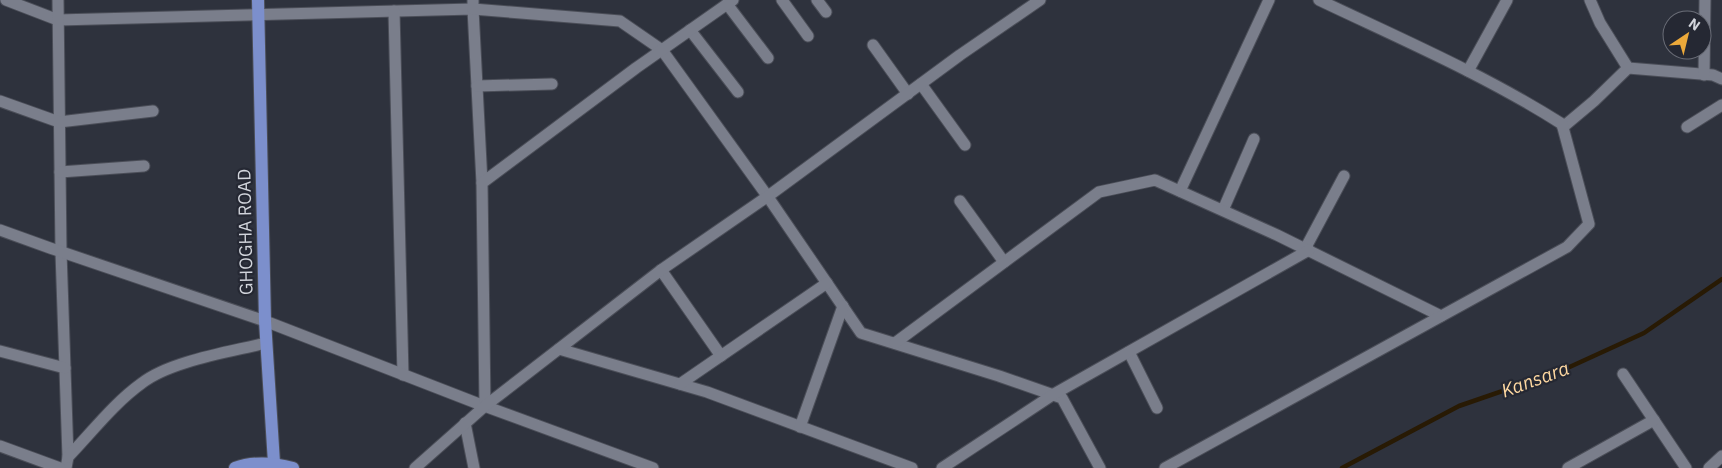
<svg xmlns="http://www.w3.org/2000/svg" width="1722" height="468" font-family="'IBM Plex Sans',sans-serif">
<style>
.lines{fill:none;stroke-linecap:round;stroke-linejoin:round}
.stream{stroke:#281a04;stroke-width:4.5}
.street-casing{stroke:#4b4e58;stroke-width:13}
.primary-casing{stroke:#4b4e58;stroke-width:14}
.street{stroke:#7a7e8b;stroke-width:11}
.primary{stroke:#7c8fcc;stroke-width:12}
.labels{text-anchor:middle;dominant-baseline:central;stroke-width:4.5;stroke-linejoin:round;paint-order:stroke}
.street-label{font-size:18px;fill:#d2d5dc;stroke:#252833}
.water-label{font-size:19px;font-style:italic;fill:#fed8a1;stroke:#252833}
</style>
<rect width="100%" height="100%" fill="#2e323d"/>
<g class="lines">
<path class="stream" d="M1342 468 1459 406 1563 370 1644 333 1722 279"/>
<g class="street-casing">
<g id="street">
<path d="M6 0 58 20 473 9 482 183"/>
<path d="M58 0 61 252 68 457 66 468"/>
<path d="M473 0V9L620 21 662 50 768 197 861 333 999 376 1062 398 1100 468"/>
<path d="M782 0 808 36"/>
<path d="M817 0 826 12"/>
<path d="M1590 0 1600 23 1628 68 1713 75 1722 79"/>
<path d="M727 4 768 58"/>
<path d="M394 11 403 375"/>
<path d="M690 30 738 92"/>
<path d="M873 45 908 94"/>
<path d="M1468 71 1507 0"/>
<path d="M1704 75 1705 0"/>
<path d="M921 84 965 145"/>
<path d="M477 86 552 84"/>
<path d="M0 101 59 122 153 111"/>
<path d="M1563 127 1594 101 1628 68"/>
<path d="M1687 127 1722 105"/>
<path d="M60 172 144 166"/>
<path d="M1180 191 1269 0"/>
<path d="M960 201 1004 262"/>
<path d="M1223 210 1254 139"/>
<path d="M0 230 50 248 265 321 479 404 653 468"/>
<path d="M1305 249 1344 176"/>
<path d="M661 270 721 356"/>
<path d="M895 343 1099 192 1155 180 1277 235 1441 316"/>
<path d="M559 349 707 392 912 468"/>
<path d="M0 351 65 368"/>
<path d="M1129 352 1157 408"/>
<path d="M1623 374 1686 468"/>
<path d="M680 384 827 283"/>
<path d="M485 406 482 183 636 68 733 0"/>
<path d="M465 423 474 468"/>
<path d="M800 427 843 306"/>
<path d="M0 446 60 468"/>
<path d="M68 457C92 432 114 403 142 383 170 361 230 352 266 343"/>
<path d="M415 468 485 406 661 270 771 194 960 55 1040 0"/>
<path d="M942 468 1054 394 1309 250"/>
<path d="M1165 468 1567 247 1589 224 1562 124C1485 75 1401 39 1319 0"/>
<path d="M1568 468 1654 420"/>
<path d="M1709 468 1722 456"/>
</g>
</g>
<g class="primary-casing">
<g id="primary">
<path d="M258 0 265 321 274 463"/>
<path d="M235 468C254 461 275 463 293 468"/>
</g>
</g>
<use href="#street" class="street"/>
<use href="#primary" class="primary"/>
</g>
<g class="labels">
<g class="street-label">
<text transform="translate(245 232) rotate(-91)">GHOGHA ROAD</text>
</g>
<g class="water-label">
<text transform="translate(1535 379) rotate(-20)">Kansara</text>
</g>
</g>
<g transform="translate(1687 35) rotate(35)"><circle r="24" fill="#252833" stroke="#6a6d77"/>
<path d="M0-4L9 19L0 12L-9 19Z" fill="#eca93a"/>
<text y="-8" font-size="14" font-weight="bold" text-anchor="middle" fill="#d2d5dc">N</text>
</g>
</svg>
